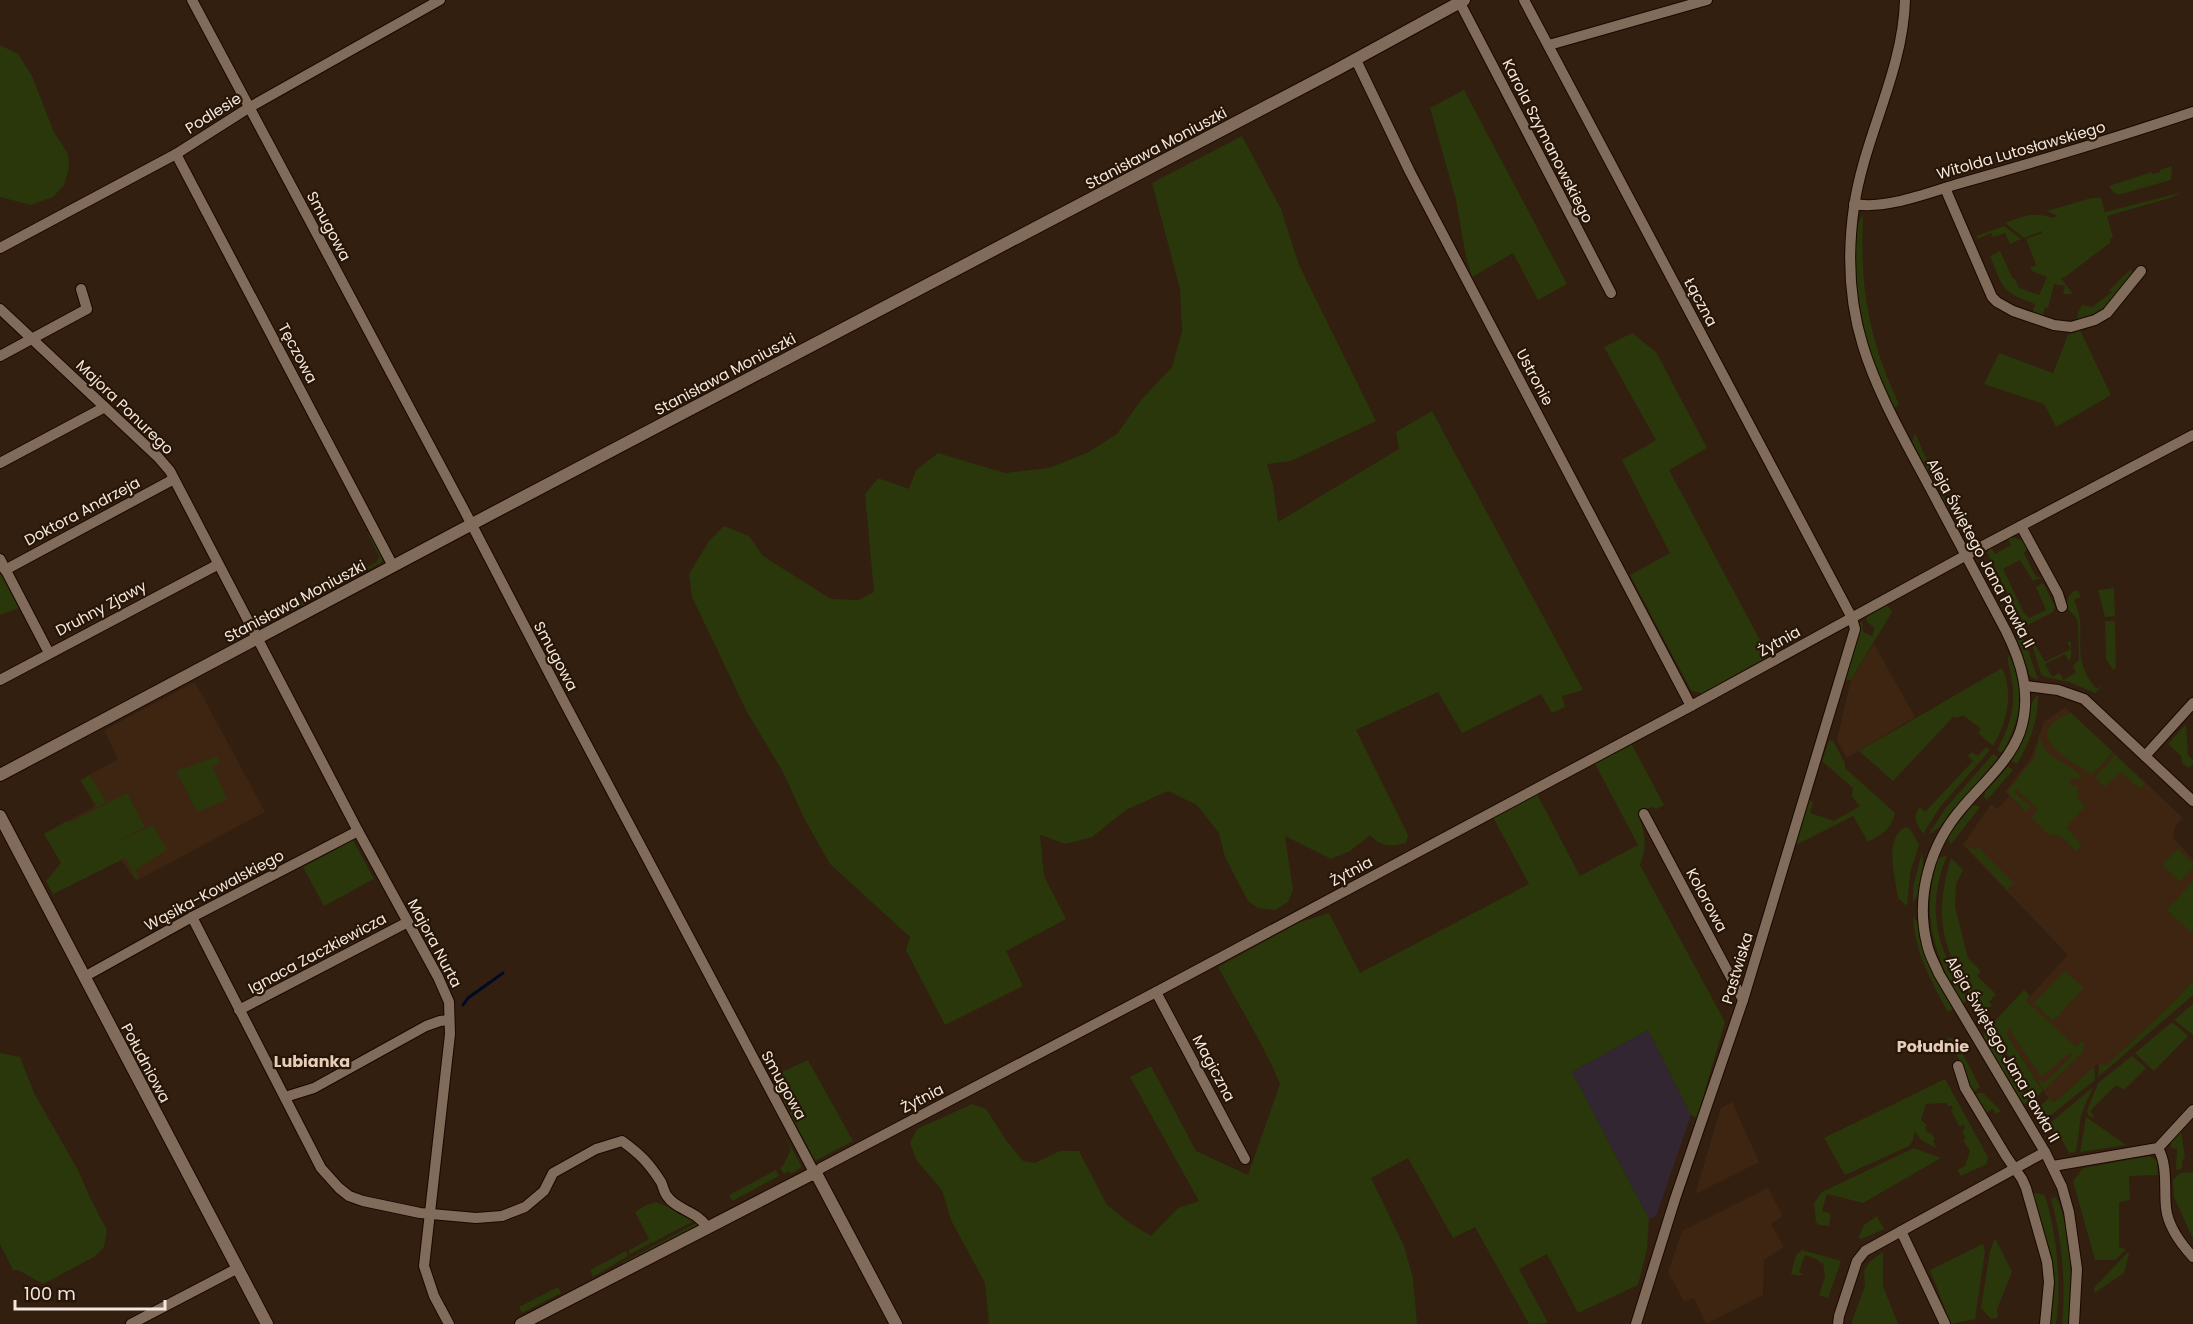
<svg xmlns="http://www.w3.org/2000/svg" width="2193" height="1324" font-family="Poppins,sans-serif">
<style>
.commercial{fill:#332633}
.built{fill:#3d2511}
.green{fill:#29370b}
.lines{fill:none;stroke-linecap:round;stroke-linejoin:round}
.stream{stroke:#000a25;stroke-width:3}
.minor-casing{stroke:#190800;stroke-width:12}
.tertiary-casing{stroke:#190800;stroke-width:14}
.minor{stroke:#816b5a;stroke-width:10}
.tertiary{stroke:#816b5a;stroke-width:12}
.labels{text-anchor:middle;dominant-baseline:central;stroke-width:4.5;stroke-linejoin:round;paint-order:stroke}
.street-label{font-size:15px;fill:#f4e7dd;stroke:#271607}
.neighbourhood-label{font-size:16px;font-weight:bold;fill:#e6cdba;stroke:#271607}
</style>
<rect width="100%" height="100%" fill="#321f10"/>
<path class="commercial" d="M1648 1030 1691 1115 1656 1216 1649 1219 1572 1072Z"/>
<g class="built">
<path d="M1874 644 1915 717 1847 758 1837 740 1851 680Z"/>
<path d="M195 682 265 812 136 881 121 860 53 894 46 881 61 863 44 834 95 806 80 780 118 759 104 730Z"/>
<path d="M2065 707 2183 818 2175 826 2173 838 2193 859V980L2178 998 2107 1066 2099 1064 2094 1066 2060 1098 2053 1102 2046 1095 2007 1035 2006 1026 2010 1018 2068 955 1963 845 1991 804 1997 809 2008 798 2009 795 2005 792 2031 758 2044 722Z"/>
<path d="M1732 1102 1759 1162 1695 1194 1721 1108Z"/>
<path d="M1768 1188 1783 1216 1771 1224 1784 1247 1764 1260 1763 1295 1706 1324 1694 1298 1684 1302 1668 1272 1682 1231Z"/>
</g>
<g class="green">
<path d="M0 45 18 54 32 76 53 130 68 154 69 168 64 185 53 197 31 205 0 197Z"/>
<path d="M1464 90 1567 284 1538 300 1513 253 1472 277 1466 257 1456 200 1430 108Z"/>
<path d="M1242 136 1281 209 1299 265 1376 421 1291 461 1267 464 1273 485 1278 522 1399 449 1396 432 1432 411 1583 690 1562 696 1565 707 1552 713 1541 694 1462 733 1438 692 1356 730 1408 835 1406 843C1390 847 1381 847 1370 835L1350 851 1331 859 1285 836 1293 890 1288 902 1275 910 1258 908 1248 901 1225 857 1219 833 1197 805 1168 791 1126 810 1092 837 1066 844 1040 835 1044 876 1066 919 1006 951 1023 986 945 1025 906 950 910 937 830 864 804 818 783 772 747 712 692 597 689 574 709 541 724 526 749 536 763 556 831 599 858 600 874 592 865 494 878 478 909 489 916 470 938 453 1005 473 1049 468 1087 453 1117 434 1141 400 1172 367 1182 331 1180 289 1152 183Z"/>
<path d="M2172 166 2171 180 2118 195 2113 192 2109 186 2152 172 2153 174 2160 172V170Z"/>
<path d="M2183 192 2170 198 2107 216 2113 237 2110 239 2111 242 2065 277 2061 278 2073 294H2063L2065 286 2054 284 2048 308 2045 307 2043 315 2033 312 2035 304C2000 291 2004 289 1990 256L2000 251 2013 279H2015L2019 288 2039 295 2047 277 2032 271 2030 268 2036 265 2026 239 2042 233V231L2024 238 2005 223C2022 216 2035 211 2052 218L2058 216 2047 211 2091 198H2101L2105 212Z"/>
<path d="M1863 215C1860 287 1868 338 1899 404L1894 408C1888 396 1882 385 1877 374 1864 343 1840 242 1863 215Z"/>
<path d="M2004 226 2021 239 2010 244 2005 233 1993 237 1991 233 1978 239 1976 236Z"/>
<path d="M2131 269 2132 273 2101 312 2077 320 2078 312 2082 305 2092 307 2112 292 2108 291C2117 284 2122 276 2131 269Z"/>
<path d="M2080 330 2111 395 2056 427 2044 404 1984 384 1999 353 2053 373 2068 335Z"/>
<path d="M1632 333 1656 352 1707 448 1669 470 1769 657 1701 695 1699 692H1695L1691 690 1630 575 1670 553 1622 460 1656 440 1604 347Z"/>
<path d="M1915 433 1949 510 1912 442Z"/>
<path d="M371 533 382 555V562L267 624H257L252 615 255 614 261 622 377 562 379 556 368 534Z"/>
<path d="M2010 538C2019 537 2024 541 2028 548L2024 553 2036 577H2043L2033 581 2020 560 2003 569 2024 613 2029 618 2046 610 2036 587 2043 583 2055 607 2053 612 2024 627 1987 552 1991 548 1995 554 2011 545 2008 539Z"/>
<path d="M0 572 19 608 0 615Z"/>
<path d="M2114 588 2115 616 2105 617 2098 590Z"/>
<path d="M2074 591H2078L2081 597 2074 600C2090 634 2067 656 2097 689L2103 685 2095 693 2069 682 2046 677 2041 674 2032 644 2034 643 2045 662 2071 649 2067 642H2071V659L2068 660 2065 654 2045 664 2052 677 2060 673 2063 680 2076 673 2073 666 2079 660 2078 622 2074 615 2067 608C2066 603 2068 595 2074 591Z"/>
<path d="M1887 605 1892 612 1851 680H1846L1859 624 1862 621 1863 632 1872 636 1875 628 1868 623 1866 617Z"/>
<path d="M2012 616 2026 644 2038 680 2030 676 2010 618Z"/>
<path d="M2105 621H2115L2116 668 2113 670 2106 659Z"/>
<path d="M2008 654C2028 686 2020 723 2002 753L1997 750C2009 728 2016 708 2012 682 2011 673 2007 664 2008 654Z"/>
<path d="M2002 668C2014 693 2007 723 1993 746L1978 733 1981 729 1963 715 1957 718 1953 717 1893 781 1859 751Z"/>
<path d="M2036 696H2038C2038 721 2030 743 2017 764L2011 761 2025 734 2031 704Z"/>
<path d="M2071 713 2113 752 2092 775C2069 759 2017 734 2071 713Z"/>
<path d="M2186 724 2188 755 2193 760V764L2189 768 2182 763 2181 756 2168 744Z"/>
<path d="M2039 739H2041C2047 763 2069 759 2081 777V779L2071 778 2070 785 2078 787 2077 793 2079 794 2077 797 2085 807 2066 827 2082 845 2076 851 2062 837 2048 834 2032 818 2038 809 2016 789 2014 792 2030 807 2026 812 2007 792 2034 758Z"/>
<path d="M1829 740 1833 741 1845 763V768L1895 813C1891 830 1882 834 1868 842L1853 816 1794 846 1808 799 1813 802 1810 813 1834 821 1860 806 1852 797 1853 788 1822 761Z"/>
<path d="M1631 743 1664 805 1657 809 1651 807 1638 815C1646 833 1647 847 1640 865L1725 1022 1697 1118 1691 1115 1648 1030 1572 1072 1649 1219 1647 1249 1638 1285 1578 1313 1547 1254 1519 1269 1548 1323 1529 1324 1475 1227 1453 1238 1408 1158 1371 1178 1404 1246 1413 1278 1417 1324H989L985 1283 951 1220 942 1190 917 1161 910 1143 917 1129 972 1104 986 1109 1006 1140 1023 1161 1035 1163 1060 1151H1079L1107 1205 1131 1224 1151 1236 1178 1208 1199 1201 1130 1077 1151 1066 1196 1151 1248 1175 1280 1084C1263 1043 1239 1006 1218 967L1300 922 1329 913 1360 973 1529 884 1493 817 1537 794 1580 876 1638 845 1594 762Z"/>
<path d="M1986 747 1990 750 1940 807 1923 834C1917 824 1911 817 1920 807L1925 812 1973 761 1968 756 1972 752 1978 756Z"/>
<path d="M1993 754 1999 758 1950 813 1940 827 1928 835 1945 809Z"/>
<path d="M2115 755 2145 783 2140 789 2121 772 2105 787 2095 777Z"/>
<path d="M218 756 219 763 213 767 227 800 197 812 176 771Z"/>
<path d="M2008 766 2013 770 1987 800 1984 797 1985 792Z"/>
<path d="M90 775 106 802 97 807 81 781Z"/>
<path d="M127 793 145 827 113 844 153 825 167 850 135 870 139 877 136 879 125 858 53 894 46 881 61 863 44 834 67 821 69 823Z"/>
<path d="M1976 805 1980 807 1951 844 1948 838 1950 833 1972 806Z"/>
<path d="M1905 827 1910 829 1919 845 1910 873 1907 906 1899 899 1897 893C1895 873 1884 839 1905 827Z"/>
<path d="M353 840 374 879 324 906 303 867Z"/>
<path d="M1965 845 1975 850 1979 848 2014 883 2007 890Z"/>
<path d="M2178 849 2193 863V868L2180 882 2162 865Z"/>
<path d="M1922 852C1924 869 1923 888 1913 903V887Z"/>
<path d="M1947 855C1924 913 1939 950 1968 1000L1962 1004C1934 954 1920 916 1938 858Z"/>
<path d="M1951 858 1963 870 1956 884 1955 907 1968 958 1981 971 1977 976 1996 994 1989 1002 1992 1005 1982 1016C1948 955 1930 928 1951 858Z"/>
<path d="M2193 881V932L2192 933 2167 910Z"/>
<path d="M1913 917 1918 922 1930 968 1953 1009 1948 1012C1931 981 1915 953 1913 917Z"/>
<path d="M2065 971 2084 988 2053 1021 2034 1003Z"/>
<path d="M2193 980V995L2098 1077 2099 1064 2107 1065 2178 998Z"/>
<path d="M2024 990 2030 996 2026 1001 2076 1047 2080 1042H2084L2083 1052 2044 1090 2038 1081 2040 1080 2044 1083 2072 1056 2070 1053 2041 1077 2014 1037 2011 1028 2007 1029V1023V1035L2043 1091 2034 1099 1990 1026Z"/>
<path d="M2193 1004V1035L2174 1020Z"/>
<path d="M2172 1022 2188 1036 2154 1071 2135 1053Z"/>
<path d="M1986 1029 2030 1103 2028 1104 2022 1103 1983 1038Z"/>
<path d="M1947 1037 1955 1039 1980 1087 1972 1093 1967 1084 1965 1070Z"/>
<path d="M0 1053 20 1057 34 1093 79 1172 91 1200 107 1230 104 1247 94 1257 43 1284 18 1270H13L0 1244Z"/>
<path d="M2132 1056 2146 1068 2124 1090 2116 1085 2090 1111 2094 1116 2093 1118 2088 1115 2087 1111 2098 1083Z"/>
<path d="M808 1060 853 1141 815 1161 771 1077Z"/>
<path d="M2094 1066 2095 1080 2046 1119 2039 1107 2049 1098 2053 1102 2060 1098Z"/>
<path d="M1945 1079 1988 1157 1987 1164 1961 1176 1957 1170 1965 1166 1970 1151 1963 1140 1966 1138 1962 1131 1965 1128 1964 1125 1959 1126 1951 1110 1953 1109 1952 1106H1948L1946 1103 1926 1104 1921 1120 1927 1125 1925 1128 1927 1132 1931 1133 1935 1139 1933 1141 1936 1148 1921 1140 1915 1131 1913 1140 1909 1146 1845 1175 1824 1138Z"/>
<path d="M2093 1087 2081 1115 2076 1152 2069 1153 2061 1138 2058 1139 2049 1124Z"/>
<path d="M1979 1093H1983L2001 1111 1996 1114 1993 1109 1985 1114 1973 1096Z"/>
<path d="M2086 1117 2126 1145 2080 1152Z"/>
<path d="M780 1127 802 1167 791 1174 789 1171 784 1174 780 1168 783 1166 791 1149Z"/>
<path d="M2181 1131 2185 1157 2182 1161V1169L2176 1170 2177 1149 2171 1148V1143Z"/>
<path d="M1914 1148 1941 1158 1863 1203 1827 1194 1822 1211 1831 1214 1829 1226 1819 1225 1816 1222 1814 1203 1822 1192Z"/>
<path d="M2149 1156 2157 1160 2158 1175 2129 1176 2130 1200 2119 1202V1247L2126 1249 2115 1260H2095L2073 1181 2083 1168Z"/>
<path d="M776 1170 779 1176 732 1201 729 1195Z"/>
<path d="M2193 1172V1239L2174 1197 2173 1180 2180 1173Z"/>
<path d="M2031 1192 2045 1195C2057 1237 2062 1280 2056 1324H2049L2052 1289Z"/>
<path d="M2056 1197C2073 1228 2073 1290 2068 1324H2062C2066 1281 2062 1240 2051 1199Z"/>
<path d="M656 1202 698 1219 630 1254 628 1251 649 1239 635 1212 646 1205Z"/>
<path d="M1877 1216 1884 1229 1862 1239 1858 1238 1864 1225Z"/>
<path d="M700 1221 696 1227 624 1264 622 1263Z"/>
<path d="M1995 1238 2012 1272 1997 1309 1998 1318 1991 1319 1981 1308 1990 1251Z"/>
<path d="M1983 1244 1985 1252 1975 1319 1951 1324 1930 1270Z"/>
<path d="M1802 1250 1841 1261 1828 1298 1819 1295 1825 1276 1823 1262 1820 1263 1818 1260 1805 1255 1799 1272 1803 1274 1799 1276 1791 1274 1796 1255Z"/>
<path d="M626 1251 628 1256 593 1277 590 1270Z"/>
<path d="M1883 1252V1286L1898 1324H1851L1865 1286 1864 1271 1869 1262Z"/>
<path d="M2128 1252 2129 1254 2124 1273 2094 1293V1288Z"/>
<path d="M558 1287 561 1293 522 1313 519 1307Z"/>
</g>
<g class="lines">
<path class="stream" d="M463 1005 468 998 503 973"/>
<g class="minor-casing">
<g id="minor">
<path d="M192 0 462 506 562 698 815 1174 821 1168 1156 992 1691 706 1981 547 2193 435"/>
<path d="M1524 0 1852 618 1855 629 1743 1000 1675 1199 1636 1324"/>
<path d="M1905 0C1903 72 1864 137 1854 207 1837 324 1876 387 1929 486 1955 534 1980 583 2006 631 2022 663 2032 696 2020 732 2009 762 1982 784 1962 808 1930 845 1915 896 1927 944 1929 955 1935 964 1939 974L2045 1152 2062 1187 2069 1212 2077 1269 2074 1324"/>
<path d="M1460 3 1611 293"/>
<path d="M1549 45 1707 0"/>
<path d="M1356 60 1410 172 1691 706"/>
<path d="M176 154 393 566"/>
<path d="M1945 188 1992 297 1997 302 2013 311 2054 325 2071 327 2095 320 2107 313 2141 271"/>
<path d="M1854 204C1886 210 1930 192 1961 183 2039 161 2116 138 2193 112"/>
<path d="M0 248 176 154 250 107 440 0"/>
<path d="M0 309 158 457 170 471 358 831 438 977 449 1002 450 1034 424 1266 434 1296 449 1324"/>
<path d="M0 356 87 309 81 289"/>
<path d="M0 463 105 407"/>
<path d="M2021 526 2058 594 2062 607"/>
<path d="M0 559 49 653"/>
<path d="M5 570 174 479"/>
<path d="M0 680 217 565"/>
<path d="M2026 686 2058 690 2084 699 2193 801"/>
<path d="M2145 756 2193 703"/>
<path d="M1644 814 1743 1000"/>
<path d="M192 917 321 1168 339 1188 349 1196 363 1201 420 1213 476 1218 502 1216 525 1207 544 1191 553 1173 596 1149 622 1141C640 1154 649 1163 661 1182 663 1186 664 1192 667 1196 676 1210 696 1210 708 1228"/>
<path d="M84 977 192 917 358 831"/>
<path d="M1156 992 1245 1159"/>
<path d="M239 1010 408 922"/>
<path d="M1958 1066 1965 1088 2006 1156 2022 1179 2026 1188 2047 1262 2049 1282 2045 1324"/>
<path d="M285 1097 314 1088 426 1026 440 1021 449 1020"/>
<path d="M2158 1148C2168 1166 2164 1188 2166 1208 2168 1226 2181 1244 2193 1257"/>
<path d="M2053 1166 2158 1148 2193 1110"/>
<path d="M1901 1231 1945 1324"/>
<path d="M131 1324 238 1268"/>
<path d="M1838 1324 1839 1316 1857 1261 1865 1251 2045 1152"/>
</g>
</g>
<g class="tertiary-casing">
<g id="tertiary">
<path d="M0 775 491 514 1336 70 1464 0"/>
<path d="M0 816 267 1324"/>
<path d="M521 1324 812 1174 818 1177 896 1324"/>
</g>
</g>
<use href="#minor" class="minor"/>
<use href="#tertiary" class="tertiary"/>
</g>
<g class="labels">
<g class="street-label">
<text transform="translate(213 113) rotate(-32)">Podlesie</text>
<text transform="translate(1548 141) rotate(63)">Karola Szymanowskiego</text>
<text transform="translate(1156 148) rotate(-28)">Stanisława Moniuszki</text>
<text transform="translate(2021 150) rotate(-16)">Witolda Lutosławskiego</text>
<text transform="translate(329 226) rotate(62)">Smugowa</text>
<text transform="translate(1701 302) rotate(62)">Łączna</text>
<text transform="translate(298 353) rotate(62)">Tęczowa</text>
<text transform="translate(725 374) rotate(-28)">Stanisława Moniuszki</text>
<text transform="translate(1535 377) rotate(62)">Ustronie</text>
<text transform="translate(125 407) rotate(44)">Majora Ponurego</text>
<text transform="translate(82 511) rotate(-28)">Doktora Andrzeja</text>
<text transform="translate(1981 553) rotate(62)">Aleja Świętego Jana Pawła II</text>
<text transform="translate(295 601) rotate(-28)">Stanisława Moniuszki</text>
<text transform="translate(101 608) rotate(-28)">Druhny Zjawy</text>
<text transform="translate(1779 641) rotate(-29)">Żytnia</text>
<text transform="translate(556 656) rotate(62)">Smugowa</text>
<text transform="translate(1351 871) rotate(-28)">Żytnia</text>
<text transform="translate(214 890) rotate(-28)">Wąsika-Kowalskiego</text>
<text transform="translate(1707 900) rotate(62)">Kolorowa</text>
<text transform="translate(435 943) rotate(62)">Majora Nurta</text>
<text transform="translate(317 953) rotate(-28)">Ignaca Zaczkiewicza</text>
<text transform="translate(1737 968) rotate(-73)">Pastwiska</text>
<text transform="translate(2003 1049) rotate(60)">Aleja Świętego Jana Pawła II</text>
<text transform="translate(146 1063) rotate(62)">Południowa</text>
<text transform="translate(1214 1068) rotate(62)">Magiczna</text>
<text transform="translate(784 1085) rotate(61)">Smugowa</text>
<text transform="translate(922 1098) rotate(-27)">Żytnia</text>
</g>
<g class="neighbourhood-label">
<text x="1933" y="1046">Południe</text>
<text x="312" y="1061">Lubianka</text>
</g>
</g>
<path d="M15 1300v9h150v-9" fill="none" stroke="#f4e7dd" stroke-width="3"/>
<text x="24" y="1300" font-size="18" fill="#f4e7dd" stroke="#271607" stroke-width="4.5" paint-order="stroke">100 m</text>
</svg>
